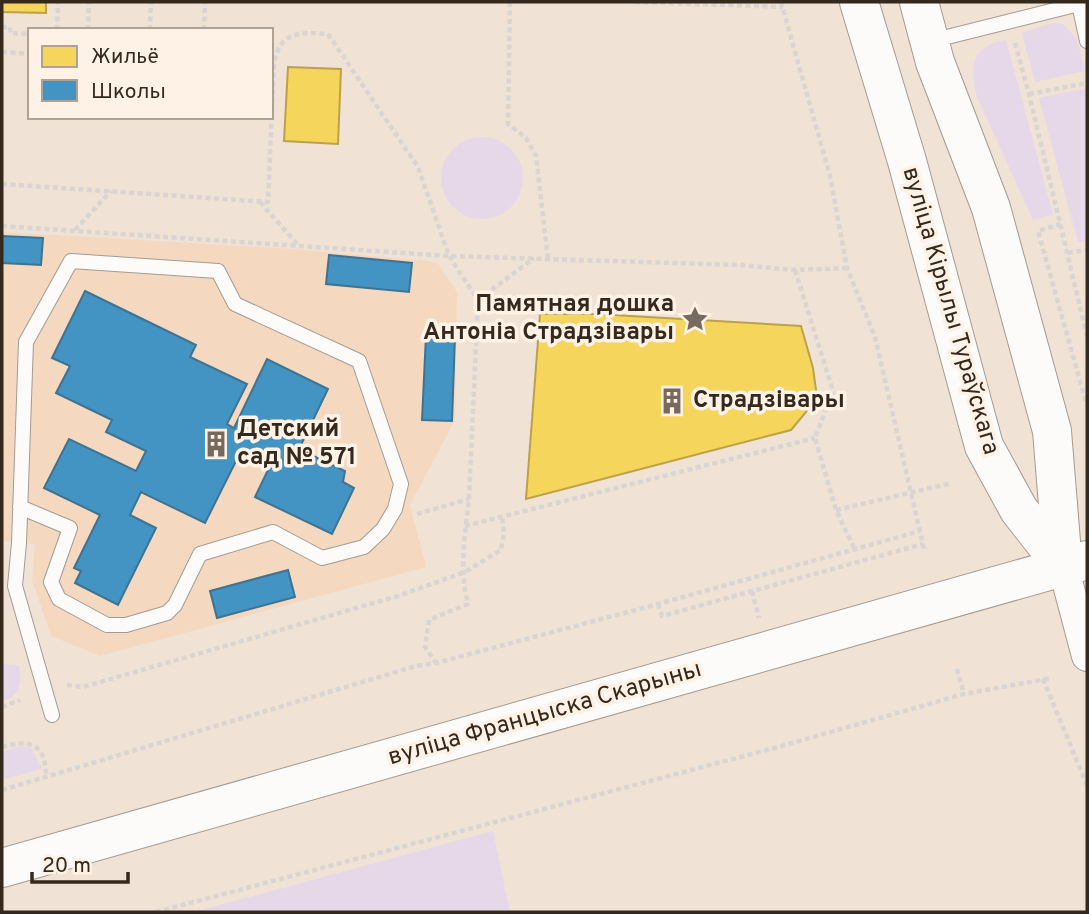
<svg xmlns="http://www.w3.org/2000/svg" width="1089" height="914" font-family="Overpass,sans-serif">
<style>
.built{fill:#f4d9c0}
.green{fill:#e7d8e9}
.homes{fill:#f6d55c;stroke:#bca149;stroke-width:2}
.schools{fill:#4393c3;stroke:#3f7392;stroke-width:2}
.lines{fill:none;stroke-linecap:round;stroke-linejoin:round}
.lane-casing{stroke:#a69a90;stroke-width:16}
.street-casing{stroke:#a69a90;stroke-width:32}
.secondary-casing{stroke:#a69a90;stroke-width:40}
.path{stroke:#dad5d2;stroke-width:4.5;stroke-dasharray:5 3.5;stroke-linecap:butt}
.lane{stroke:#fdfbf9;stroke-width:14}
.street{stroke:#fdfbf9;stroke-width:30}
.secondary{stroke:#fdfbf9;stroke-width:38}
.labels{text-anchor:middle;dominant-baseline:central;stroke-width:7;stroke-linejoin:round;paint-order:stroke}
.poi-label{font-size:24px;font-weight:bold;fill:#35291e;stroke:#fef1e5;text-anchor:start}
.street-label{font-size:24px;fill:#35291e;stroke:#fef1e5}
</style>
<rect width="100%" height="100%" fill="#f0e2d5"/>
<path class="built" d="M2 232 293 249 437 262 457 292 455 420 410 505 426 567 100 656 51 636 32 580 35 544 2 541Z"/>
<g class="green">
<path d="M1052 23 1063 24 1077 39 1085 71 1035 82 1022 33Z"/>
<path d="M1006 40 1053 215 1033 220 977 97C969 67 971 46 1006 40Z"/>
<path d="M1087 88V241L1078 242 1039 98Z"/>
<circle cx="482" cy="178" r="41"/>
<path d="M2 664 19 665C22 682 21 697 2 701Z"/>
<path d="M21 746 31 748 42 769 2 780V752Z"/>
<path d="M493 831 510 912H194Z"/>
</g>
<g class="homes">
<path d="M2 2H46V13L2 12Z"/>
<path d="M288 67 341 69 338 144 284 141Z"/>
<path d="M540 314H596L801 326 813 368 816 390 806 412 791 430 526 499Z"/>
</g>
<g class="schools">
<path d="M2 236 43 238 41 265 2 263Z"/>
<path d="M329 255 412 263 409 292 326 284Z"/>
<path d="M85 291 196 345 190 357 247 384 227 424 234 428 267 359 328 389 299 449 345 471 343 482 354 488 332 534 255 497 268 470 239 455 205 523 141 492 130 515 156 528 118 605 75 583 81 571 74 568 100 515 44 488 69 439 136 471 146 451 106 432 112 420 56 393 70 366 52 358Z"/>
<path d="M426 335 455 336 452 421 422 420Z"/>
<path d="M288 570 295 597 217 618 210 591Z"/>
</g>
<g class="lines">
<g class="lane-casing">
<g id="lane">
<path d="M931 41 1079 4 1087 41"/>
<path d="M20 507 70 528 51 582 59 599 107 625H126L167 613 175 605 200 554 273 532 322 558 364 547 383 529 395 509 401 484 359 361 235 304 218 271 71 261 26 342 19 543 15 586 52 715"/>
</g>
</g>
<g class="street-casing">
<path id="street" d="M1063 566 1087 656"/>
</g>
<g class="secondary-casing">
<g id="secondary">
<path d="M859 2 907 161 984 446 1019 510 1063 566"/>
<path d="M919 2 935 62 991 208 1052 431 1063 566"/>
<path d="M2 868 1087 560"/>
</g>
</g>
<g class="path">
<path d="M510 2 508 124 526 138 536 156 548 259"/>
<path d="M635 2 783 7"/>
<path d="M781 2 830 176 847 268 875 337 924 549"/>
<path d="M2 27H10V33L30 34"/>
<path d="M57 30 58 2"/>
<path d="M88 30 89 2"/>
<path d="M150 30 151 2"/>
<path d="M204 30 205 2"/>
<path d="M1015 43 1029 94 1087 336"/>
<path d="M2 52 30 54"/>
<path d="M1029 94 1087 83"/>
<path d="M2 184 268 202 274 63C280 31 300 32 328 34L418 167 449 256 478 300 469 499C465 532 459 572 468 604L429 620 425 647 436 663"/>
<path d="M260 202 298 245"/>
<path d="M1061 224 1038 231 1087 406"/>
<path d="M2 226 449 256 739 265 795 270 847 268"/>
<path d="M75 230 111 191"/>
<path d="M1068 253 1087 250"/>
<path d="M795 270 833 391 815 438 836 510 855 550"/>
<path d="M478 300 534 258"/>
<path d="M836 510 952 483"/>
<path d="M417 514 469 499"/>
<path d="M465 526 815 438"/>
<path d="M752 591 759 618"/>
<path d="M658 604 662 616 923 544"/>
<path d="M957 669 964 694"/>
<path d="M1043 679 1087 785"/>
<path d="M67 685 83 687 398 596 465 572 501 550 504 534 502 516"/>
<path d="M2 707 20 700"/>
<path d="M2 747C32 738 46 745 46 778"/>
<path d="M2 790 416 666 436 663 658 604 920 531"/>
<path d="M156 912 778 747 964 694 1052 678"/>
</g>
<use href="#lane" class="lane"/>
<use href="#street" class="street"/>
<use href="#secondary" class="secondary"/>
</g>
<defs>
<g id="sight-bare" transform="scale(2.1)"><path d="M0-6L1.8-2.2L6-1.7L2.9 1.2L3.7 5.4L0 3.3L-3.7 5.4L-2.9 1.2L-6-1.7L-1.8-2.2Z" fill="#766a5e" stroke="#fef1e5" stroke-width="2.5" paint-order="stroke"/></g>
<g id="building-bare" transform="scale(2.1)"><path d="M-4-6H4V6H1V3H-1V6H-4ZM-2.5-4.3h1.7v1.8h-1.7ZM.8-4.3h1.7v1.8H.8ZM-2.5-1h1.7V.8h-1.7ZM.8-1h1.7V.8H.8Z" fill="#766a5e" stroke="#fef1e5" stroke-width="2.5" paint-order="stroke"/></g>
</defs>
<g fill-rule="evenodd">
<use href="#sight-bare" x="695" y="319"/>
<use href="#building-bare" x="672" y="401"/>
<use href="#building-bare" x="216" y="444"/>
</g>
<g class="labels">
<g class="poi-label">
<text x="674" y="305" text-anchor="end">Памятная дошка<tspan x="674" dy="28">Антоніа Страдзівары</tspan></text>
<text x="693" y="401">Страдзівары</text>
<text x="237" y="430">Детский<tspan x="237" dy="28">сад № 571</tspan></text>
</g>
<g class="street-label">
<text transform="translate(950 311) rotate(74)">вуліца Кірылы Тураўскага</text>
<text transform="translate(545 714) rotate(-16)">вуліца Францыска Скарыны</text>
</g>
</g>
<rect width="1089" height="914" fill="none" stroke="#35291e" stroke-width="7"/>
<rect x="28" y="28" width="245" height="91" fill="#fef1e5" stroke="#aea195" stroke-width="2"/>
<rect x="42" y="46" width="35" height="21" fill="#f6d55c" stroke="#aea195" stroke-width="2"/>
<text x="91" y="63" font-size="21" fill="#35291e">Жильё</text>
<rect x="42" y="80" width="35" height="21" fill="#4393c3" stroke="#aea195" stroke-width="2"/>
<text x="91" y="98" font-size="21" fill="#35291e">Школы</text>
<path d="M32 872v10h96v-10" fill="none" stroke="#35291e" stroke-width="3.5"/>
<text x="42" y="872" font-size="21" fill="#35291e" stroke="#fef1e5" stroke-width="5" paint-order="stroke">20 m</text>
</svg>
